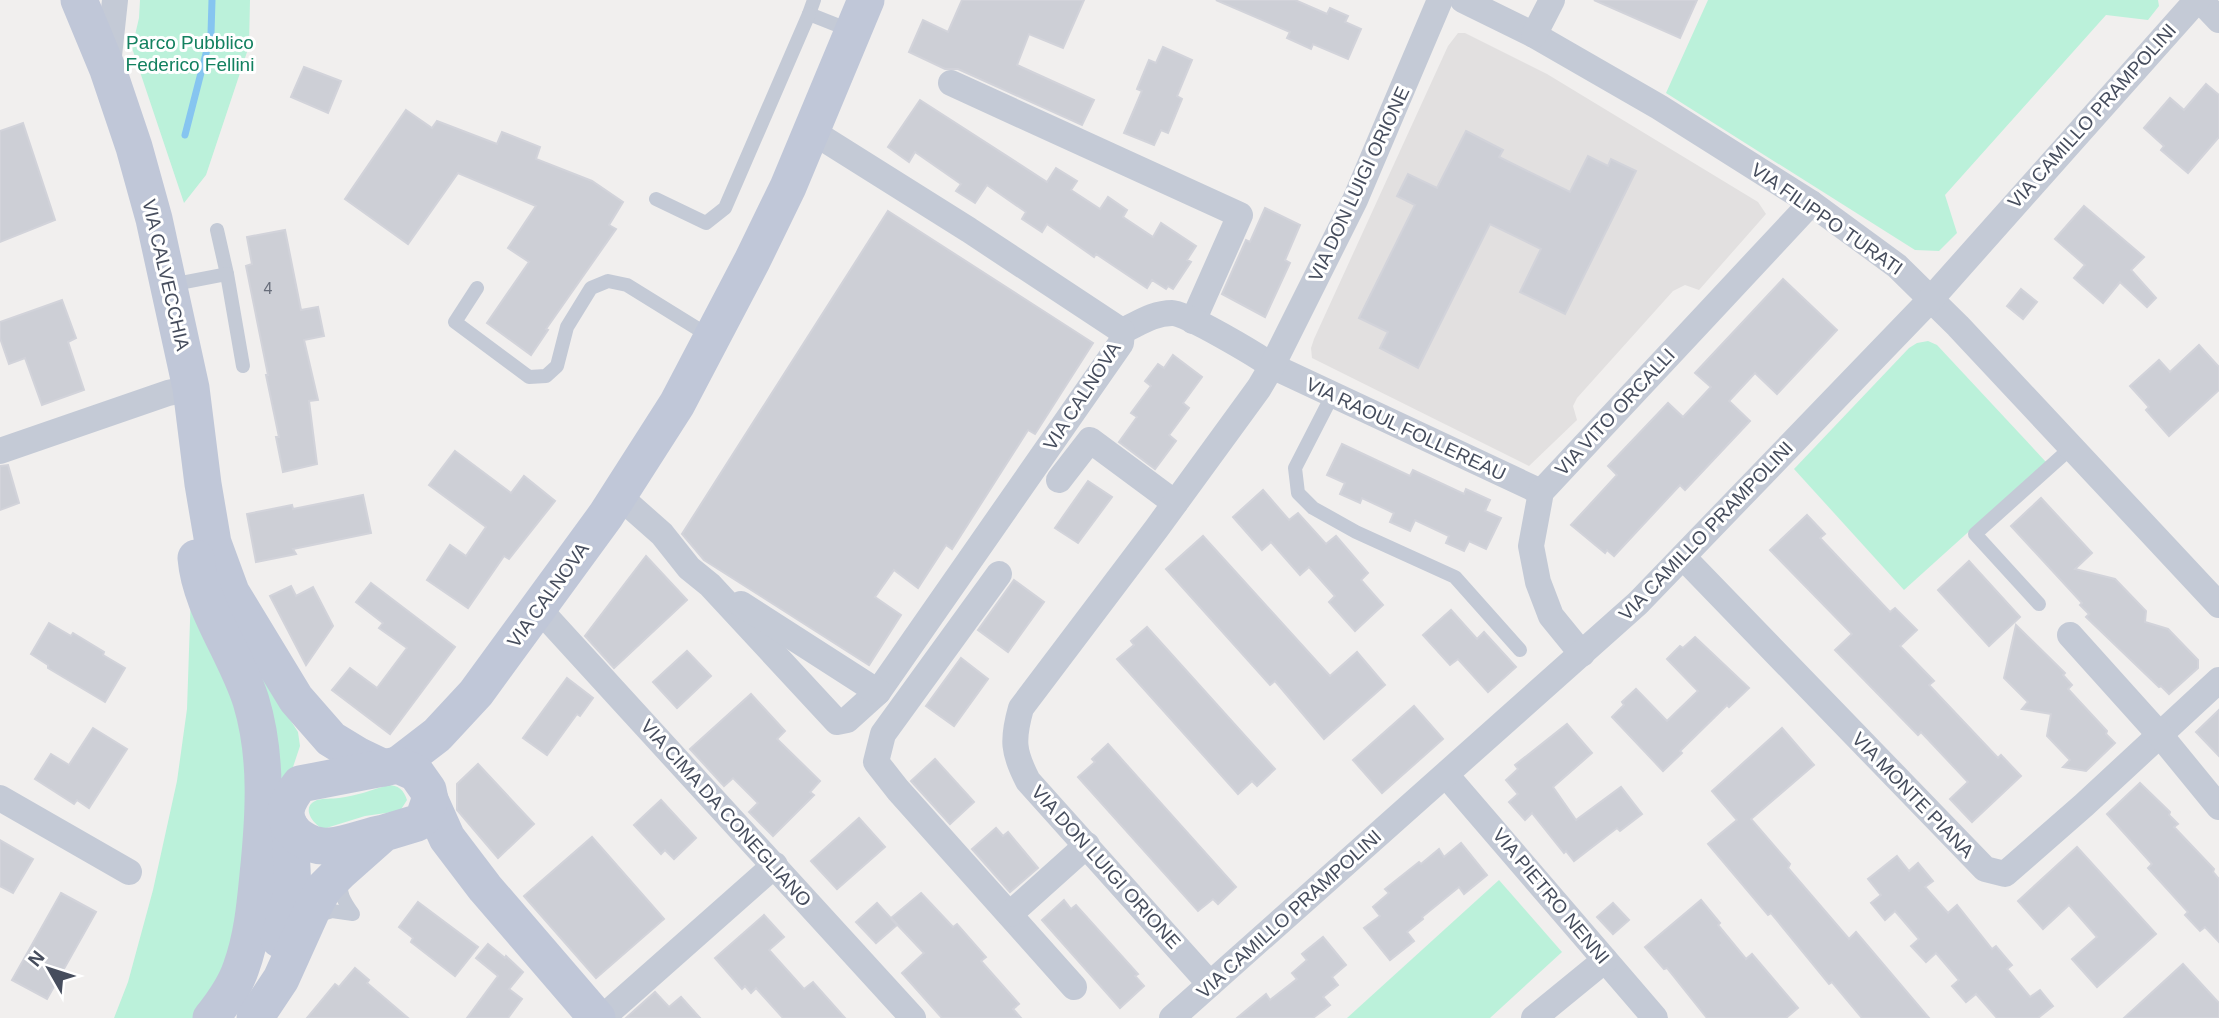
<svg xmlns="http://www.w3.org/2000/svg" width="2219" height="1018" font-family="Helvetica,sans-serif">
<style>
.education{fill:#e2e0e0}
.green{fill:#bbf1da}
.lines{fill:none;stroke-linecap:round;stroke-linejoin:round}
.stream{stroke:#86c5f0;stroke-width:7}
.building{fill:#cdcfd6;stroke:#d2d3da;stroke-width:2}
.lane{stroke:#c4cad6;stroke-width:14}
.street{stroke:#c4cad6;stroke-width:26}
.secondary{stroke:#c0c7d8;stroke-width:37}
.labels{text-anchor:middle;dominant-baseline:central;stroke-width:6;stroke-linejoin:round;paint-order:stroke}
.number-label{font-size:16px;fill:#686e7b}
.park-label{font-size:19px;fill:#138160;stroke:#fff}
.street-label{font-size:19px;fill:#464d5d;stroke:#fff}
</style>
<rect width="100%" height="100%" fill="#f1efee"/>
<path class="education" d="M1458 33H1465L1547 74 1758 202 1766 214 1699 290 1685 285 1673 291 1577 398 1573 406 1577 420 1529 466 1312 358 1311 348 1314 339 1448 46Z"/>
<g class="green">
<path d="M140 0H250L249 46 206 175 184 203 132 48 139 18Z"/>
<path d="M1708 0H2158L2159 6 2148 20 2106 15 1945 195 1957 233 1939 251 1915 250 1666 93Z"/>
<path d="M1928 341 1937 345 2046 462 1904 590 1794 469 1909 348 1917 343Z"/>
<path d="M191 592 243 712 250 785 239 941 196 1018H114L128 982 153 890 177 781 187 709Z"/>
<path d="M235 634 298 732 300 746 291 773 262 921Z"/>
<path d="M388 785C398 785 404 790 407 800L400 811 365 816 323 829C313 824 300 807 317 800 324 798 332 799 339 798 356 796 372 790 388 785Z"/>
<path d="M1499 880 1562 952 1490 1018H1347Z"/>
</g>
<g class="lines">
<path class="stream" d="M185 135 211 34 212 0"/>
</g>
<g class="building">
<path d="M962 0H1084L1063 48 1029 34 1017 65 1094 100 1082 125 958 69H945L909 52 923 20 948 32Z"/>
<path d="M1216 0H1295L1327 14 1330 8 1348 16 1345 22 1361 29 1348 59 1313 44 1311 49 1287 38 1290 32Z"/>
<path d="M1594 0H1697L1680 38Z"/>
<path d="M1163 47 1192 60 1177 96 1182 99 1168 133 1161 130 1154 145 1124 133 1142 91 1137 89 1149 60 1156 63Z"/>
<path d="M304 67 341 81 328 113 291 97Z"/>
<path d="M2206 84 2219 95V137L2188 173 2161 150 2164 146 2144 128 2170 98 2184 110Z"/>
<path d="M920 100 1047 182 1056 168 1077 181 1071 190 1100 209 1108 197 1127 210 1123 217 1153 237 1161 223 1196 246 1187 260 1191 262 1173 289 1168 286 1166 289 1152 280 1147 288 1096 254 1094 257 1047 224 1042 232 1022 219 1026 212 987 185 975 203 956 191 961 184 915 152 909 162 888 147Z"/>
<path d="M406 110 432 128 437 121 497 144 502 132 540 147 536 159 592 181 623 202 609 225 616 229 546 329 548 330 531 355 487 323 529 262 508 248 536 206 458 173 408 244 345 199Z"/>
<path d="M23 123 55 220 0 242V131Z"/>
<path d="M1466 131 1503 150 1499 157 1570 192 1588 156 1608 166 1611 159 1636 171 1565 314 1520 292 1541 249 1490 224 1418 368 1380 348 1388 332 1359 318 1415 205 1397 196 1408 174 1437 188Z"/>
<path d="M2084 206 2144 257 2131 270 2156 298 2147 307 2120 282 2103 303 2074 278 2085 265 2055 239Z"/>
<path d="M1265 208 1300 225 1285 260 1290 263 1265 317 1222 294 1246 240 1250 242Z"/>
<path d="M888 211 1093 343 1035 434 1028 430 952 549 946 545 918 588 894 570 875 597 901 615 869 665 704 560 682 534Z"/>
<path d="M285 230 301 310 318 307 324 336 304 340 318 400 309 401 317 464 283 472 276 437H279L266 375H268L246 266 252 264 247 237Z"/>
<path d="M1783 279 1837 330 1777 394 1755 373 1729 401 1750 421 1685 490 1680 485 1614 556 1607 550 1605 553 1571 525 1617 475 1608 466 1668 403 1683 417 1711 387 1695 373Z"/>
<path d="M2021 289 2037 302 2023 319 2007 306Z"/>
<path d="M62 300 76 338 68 342 84 390 42 405 25 358 9 364 0 338V322Z"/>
<path d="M2199 345 2219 367V390L2169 436 2146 410 2149 407 2130 386 2159 360 2170 372Z"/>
<path d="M1173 355 1202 377 1183 403 1189 408 1169 435 1176 441 1155 469 1119 442 1137 417 1131 413 1151 386 1145 381 1158 364 1164 368Z"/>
<path d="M1342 444 1410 476 1413 470 1464 494 1466 489 1490 500 1485 511 1501 518 1486 549 1469 541 1464 551 1446 543 1449 536 1415 520 1410 531 1390 522 1394 513 1362 498 1360 503 1340 494 1345 483 1327 475Z"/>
<path d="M455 451 511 493 524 476 555 501 509 559 504 556 468 608 427 580 450 545 466 556 486 527 429 485Z"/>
<path d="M8 465 19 503 0 510V466Z"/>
<path d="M1088 481 1112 497 1078 543 1055 528Z"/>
<path d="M1263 490 1289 520 1298 513 1326 544 1336 536 1368 573 1361 580 1383 605 1355 631 1329 602 1335 596 1309 567 1300 575 1271 542 1262 550 1233 517Z"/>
<path d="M363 495 371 533 293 549 296 554 256 562 247 514 292 505 293 509Z"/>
<path d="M2041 498 2092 553 2075 569 2115 579 2146 611 2145 622 2168 629 2198 660V668L2169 694 2161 686 2159 687 2086 617 2089 614 2080 605 2082 603 2011 526Z"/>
<path d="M1807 515 1825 534 1820 538 1890 612 1895 608 1917 630 1900 646 1934 681 1929 685 1998 758 2001 755 2021 776 1972 822 1950 799 1968 782 1921 732 1918 735 1835 650 1852 634 1770 550Z"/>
<path d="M1203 536 1330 676 1357 652 1385 685 1324 739 1275 681 1270 685 1166 569Z"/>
<path d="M646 556 687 600 614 668 585 636Z"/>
<path d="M1969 561 2020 617 1989 646 1938 590Z"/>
<path d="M1014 580 1044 602 1008 652 978 630Z"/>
<path d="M371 583 455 647 390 734 332 690 350 668 377 688 407 648 379 628 383 623 356 602Z"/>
<path d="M291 586 296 596 313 587 333 626 306 665 270 596Z"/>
<path d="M1451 610 1477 639 1484 632 1516 667 1488 692 1458 659 1450 665 1423 635Z"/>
<path d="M49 623 71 636 73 633 104 652 103 655 125 668 105 702 48 668V665L31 654Z"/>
<path d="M2016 625 2065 673 2063 675 2072 685 2068 689 2107 731 2106 734 2115 743 2086 771 2063 767 2070 760 2047 736 2051 714 2022 709 2028 702 2004 678Z"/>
<path d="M1147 627 1275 769 1257 786 1252 781 1238 794 1117 659 1134 645 1131 641Z"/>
<path d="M1695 637 1749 688 1729 707 1727 705 1680 751 1682 753 1663 771 1612 717 1624 705 1622 702 1636 689 1667 721 1698 691 1667 659 1680 646 1683 648Z"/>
<path d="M687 651 711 676 677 708 653 682Z"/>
<path d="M961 658 988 679 954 726 926 706Z"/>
<path d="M567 678 593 698 580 716 577 714 547 755 523 738Z"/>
<path d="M751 694 785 731 777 739 820 781 810 792 814 795 773 836 749 812 758 803 733 778 724 786 690 749Z"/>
<path d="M1414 706 1443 739 1382 793 1353 760Z"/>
<path d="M2219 710V756L2196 732Z"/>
<path d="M1567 724 1592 753 1553 787 1576 820 1621 787 1642 814 1620 831 1617 828 1574 861 1566 851 1564 853 1532 813 1525 820 1509 802 1518 794 1506 780 1518 769 1515 765Z"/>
<path d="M93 728 127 749 89 808 77 800 74 804 35 779 51 754 69 765Z"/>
<path d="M1782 728 1814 765 1751 819 1790 864 1788 868 1849 939 1856 932 1929 1018H1862L1832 982 1829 984 1771 913 1768 915 1708 844 1737 820 1712 791Z"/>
<path d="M1108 744 1236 887 1218 904 1213 899 1198 911 1078 777 1095 762 1092 759Z"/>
<path d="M935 759 974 802 950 824 911 781Z"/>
<path d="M478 764 534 824 498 858 457 810V784Z"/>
<path d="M2140 783 2170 812 2169 815 2178 824 2174 827 2214 869 2213 872 2219 879V942L2205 927 2200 931 2185 915 2188 912 2148 868 2152 864 2107 814Z"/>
<path d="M661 800 696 838 674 859 665 850 661 854 634 825Z"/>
<path d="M859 818 885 847 837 889 811 861Z"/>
<path d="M996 828 1003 836 1008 832 1038 868 1010 892 972 849Z"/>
<path d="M592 837 664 919 596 978 524 896Z"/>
<path d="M0 840 33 859 13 893 0 886Z"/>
<path d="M1461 843 1487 875 1464 894 1459 887 1422 917 1423 919 1407 932 1414 941 1390 960 1364 928 1380 916 1373 907 1389 893 1385 889 1419 862 1421 864 1439 849 1444 857Z"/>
<path d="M2077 847 2156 934 2097 987 2072 959 2097 937 2069 905 2043 929 2018 901Z"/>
<path d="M1897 856 1909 871 1918 863 1933 881 1925 887 1948 913 1957 905 1992 949 1996 946 2012 965 2007 969 2030 997 2040 990 2053 1006 2038 1018H1997L1976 994 1966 1002 1952 986 1959 980 1936 953 1926 962 1911 946 1919 939 1895 911 1885 920 1871 903 1881 895 1868 879Z"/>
<path d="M61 893 96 912 47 999 12 980Z"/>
<path d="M921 893 953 927 957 924 986 957 981 961 1019 1004 1013 1009 1021 1018H942L902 973 924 953 891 918Z"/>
<path d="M1064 900 1071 909 1076 905 1138 974 1135 976 1144 986 1120 1008 1042 920Z"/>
<path d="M1701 900 1720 923 1718 925 1746 959 1752 954 1798 1008 1786 1018H1707L1667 968 1664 969 1645 947Z"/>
<path d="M418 902 478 947 455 976 411 942 413 938 399 927Z"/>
<path d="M877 903 897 925 876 943 856 922Z"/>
<path d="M1613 903 1629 920 1613 934 1597 917Z"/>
<path d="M764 915 784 937 769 950 804 989 813 982 845 1018H783L756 988 751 993 745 986 742 989 715 958Z"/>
<path d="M1323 937 1346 965 1332 977 1338 985 1323 997 1330 1005 1313 1018H1237L1266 994 1270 1000 1297 979 1292 973 1307 960 1302 954Z"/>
<path d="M488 944 505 958 506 956 523 972 509 989 522 999 508 1018H467L498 976 476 958Z"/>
<path d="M2183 964 2219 1003V1018H2124Z"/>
<path d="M355 968 369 980 367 983 408 1018H307L335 984 339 987Z"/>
<path d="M655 992 669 1007 681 997 700 1018H626Z"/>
</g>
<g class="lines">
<g class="lane">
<path d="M814 0 809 14 852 31"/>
<path d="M656 199 706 223 725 208 809 14"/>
<path d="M217 230 227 274"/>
<path d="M170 285 227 274 243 366"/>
<path d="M477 288 455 322 529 377 546 376 557 366 567 327 591 288 608 281 627 285 711 337"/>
<path d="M1333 394 1295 468 1298 493 1313 508 1356 532 1455 577 1520 650"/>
<path d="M2039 604 1975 534 2072 447"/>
<path d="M316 916 332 911 353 914C344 901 339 894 341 878"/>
</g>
<g class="street">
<path d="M1463 0 1534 35 1659 107 1811 203 1897 266 1958 326 2219 605"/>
<path d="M2200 0 2219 20"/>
<path d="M1534 35 1552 0"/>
<path d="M108 65 115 0"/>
<path d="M951 83 1240 215 1193 321"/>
<path d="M1122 331C1138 324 1153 313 1172 313 1185 312 1258 356 1272 366L1541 492"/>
<path d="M0 451 168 393 191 388"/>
<path d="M1059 480 1090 440 1175 503"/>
<path d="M619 496 662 534 689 568 710 585 837 722 847 720 878 692 1121 343 1122 331 969 230 813 132"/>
<path d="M1683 557 1985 869 2005 874 2084 805 2219 680"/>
<path d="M999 574 883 734 876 762 898 790 1074 987"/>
<path d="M741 604 878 692"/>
<path d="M539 609 913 1018"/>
<path d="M2070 635 2160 735 2219 807"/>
<path d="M1582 654 1551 616 1538 582 1531 546 1541 492 1811 203"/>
<path d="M1446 775 1655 1018"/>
<path d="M0 798 129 872"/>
<path d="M1010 914 1087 845"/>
<path d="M1210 984 1028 781C1013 752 1012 740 1021 708L1157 528 1259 388 1272 366 1355 200 1440 0"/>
<path d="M602 1018 775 865"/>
<path d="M1172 1018 1638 603 1931 299 2197 0"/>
<path d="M1534 1018 1605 960"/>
</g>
<g class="secondary">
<path d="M79 0 108 70 134 147 154 219 191 388 203 484 213 543 231 592 296 699 331 739 359 756 384 768"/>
<path d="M196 558C200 607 236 653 251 701 268 757 264 817 258 875 255 906 252 938 241 968 235 986 223 1003 211 1018"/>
<path d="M398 765 437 735 476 693 606 515 677 404 752 261 788 187 866 0"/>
<path d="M430 800 447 838 485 888 597 1018"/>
<path d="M279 939 293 889 290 827"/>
<path d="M255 1018 281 979 314 906 324 888 340 872 384 833 417 823 424 817 430 800 428 790 416 773 398 765 300 784C294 792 286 803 286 813 287 835 312 848 330 846 346 845 367 836 384 833"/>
</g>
</g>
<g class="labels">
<g class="number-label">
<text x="268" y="288">4</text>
</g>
<g class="park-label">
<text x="190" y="42">Parco Pubblico<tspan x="190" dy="22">Federico Fellini</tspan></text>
</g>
<g class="street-label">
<text transform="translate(2092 116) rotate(-48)">VIA CAMILLO PRAMPOLINI</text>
<text transform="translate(1359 184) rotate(-65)">VIA DON LUIGI ORIONE</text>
<text transform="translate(1827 219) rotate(35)">VIA FILIPPO TURATI</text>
<text transform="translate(166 275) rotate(77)">VIA CALVECCHIA</text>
<text transform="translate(1082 396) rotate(-57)">VIA CALNOVA</text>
<text transform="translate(1615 412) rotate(-47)">VIA VITO ORCALLI</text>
<text transform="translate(1406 429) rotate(25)">VIA RAOUL FOLLEREAU</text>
<text transform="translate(1706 531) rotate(-46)">VIA CAMILLO PRAMPOLINI</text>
<text transform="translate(548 595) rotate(-54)">VIA CALNOVA</text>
<text transform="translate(1913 795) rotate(46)">VIA MONTE PIANA</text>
<text transform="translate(726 813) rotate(48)">VIA CIMA DA CONEGLIANO</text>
<text transform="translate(1106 867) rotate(48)">VIA DON LUIGI ORIONE</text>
<text transform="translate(1551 896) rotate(50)">VIA PIETRO NENNI</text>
<text transform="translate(1289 914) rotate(-42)">VIA CAMILLO PRAMPOLINI</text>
</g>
</g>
<g transform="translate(49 969) rotate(309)" stroke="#ffffff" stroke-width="5" paint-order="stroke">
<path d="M0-5L12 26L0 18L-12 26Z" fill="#464d5d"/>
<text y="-10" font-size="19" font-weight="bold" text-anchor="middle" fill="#464d5d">N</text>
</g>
</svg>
